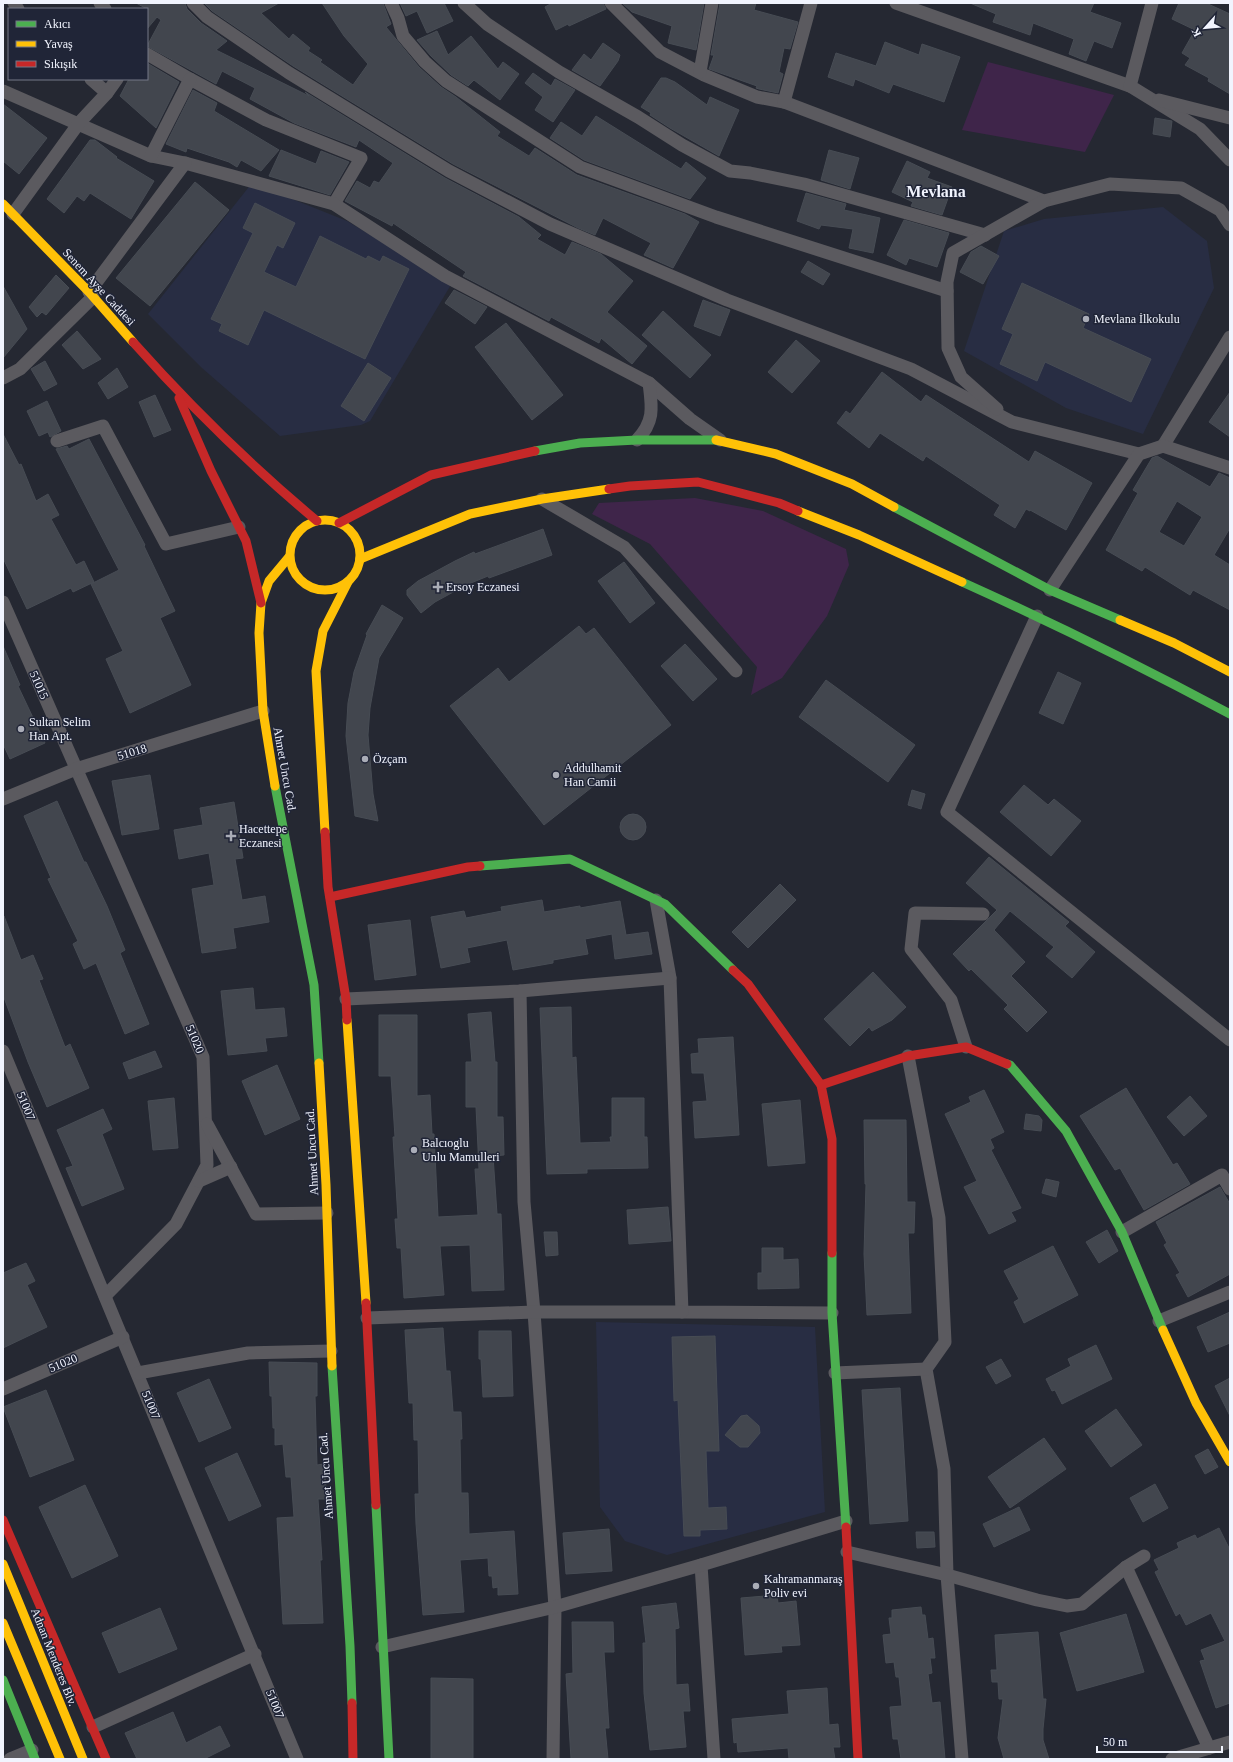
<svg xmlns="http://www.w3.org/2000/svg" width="1233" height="1762" font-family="Georgia,serif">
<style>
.built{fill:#282d43}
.green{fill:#3f254a}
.building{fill:#42464e;stroke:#474c54;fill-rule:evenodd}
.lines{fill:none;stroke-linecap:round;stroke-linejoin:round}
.street{stroke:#5b5a5f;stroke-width:13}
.fast{stroke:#4caf50;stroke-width:9}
.slow{stroke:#ffc107;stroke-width:9}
.jam{stroke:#c62828;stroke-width:9}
.poi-dot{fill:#aaadb7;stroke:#202537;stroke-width:1.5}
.labels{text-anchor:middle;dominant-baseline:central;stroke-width:3;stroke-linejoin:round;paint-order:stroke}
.street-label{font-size:12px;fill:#f1f4fe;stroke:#202537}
.poi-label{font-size:12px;fill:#f1f4fe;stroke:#202537;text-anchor:start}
.district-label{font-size:16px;font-weight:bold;fill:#f1f4fe;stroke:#202537}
</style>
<rect width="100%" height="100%" fill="#252832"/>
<g class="built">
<path d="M252 183 347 221 452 283 370 421 361 425 280 436 202 368 148 314Z"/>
<path d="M1163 207 1207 241 1214 288 1143 434 1066 408 964 351 1004 231 1044 219Z"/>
<path d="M596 1322 815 1327 825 1512 667 1555 625 1541 600 1507Z"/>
</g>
<g class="green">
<path d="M988 62 1114 95 1085 152 962 130Z"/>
<path d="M695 498 763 511 846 549 849 565 827 616 782 678 751 695 757 667 650 544 592 514 599 503Z"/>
</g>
<g class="building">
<path d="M136 3H185L187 9 201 23 227 41 216 50 309 96 305 92 445 178 519 217 541 235 537 239 565 255 572 242 601 254 633 281 607 312 647 346 632 364 601 338 599 343 551 317 549 321 463 276 466 272 393 223 392 226 345 201 357 181 370 188 374 181 379 183 393 163 359 140 356 147 294 123 250 99 255 88 222 71 216 84 147 46 161 20 157 17 147 29V9Z"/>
<path d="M204 3H279L261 13 289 39 293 34 310 48 308 51 322 60 320 62 353 85 368 64 344 36 322 3H383L391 24 386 27 419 67 441 87 456 97 500 132 497 136 529 156 535 148 577 175 685 214 699 222 673 268 644 255 651 243 603 218 595 235 578 228 453 164 293 66 212 11Z"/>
<path d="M400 3H444L453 21 427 33 417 11 406 16Z"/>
<path d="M552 3H603L606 9 569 26 568 24 556 30 545 7Z"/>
<path d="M622 3H704L696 50 668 43 672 26 632 12Z"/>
<path d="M720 3H756L754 10 798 22 790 49 784 48 779 72 783 74 778 93 759 89 756 88 757 86 709 69 714 55H711Z"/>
<path d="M970 3H1094L1090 12 1121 23 1112 48 1094 41 1086 61 1069 54 1074 39 1033 23 1030 35 993 22 996 14Z"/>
<path d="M1179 3H1206L1230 14V94L1208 81 1209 78 1185 65 1190 58 1182 53 1195 30 1172 19Z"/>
<path d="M437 31 448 55 471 36 498 69 503 62 519 74 500 100 474 80 468 86 451 75 431 56 417 40Z"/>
<path d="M885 42 919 55 922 44 960 57 944 102 893 84 889 93 855 79 853 86 828 77 836 53 876 66Z"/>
<path d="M603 43 620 55 618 61 600 86 572 70 584 54 591 60Z"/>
<path d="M147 63 179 82 156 128 120 96 129 79H147Z"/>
<path d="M533 73 551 86 555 79 575 90 553 122 535 110 543 97 525 83Z"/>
<path d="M661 78H666L675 82 707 105 710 97 739 110 719 156 670 128 650 115 651 113 641 107Z"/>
<path d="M193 90 217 103 214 111 279 150 261 171 241 160 237 167 229 162 187 148 186 152 166 144Z"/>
<path d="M3 104 47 138 19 174 3 161Z"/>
<path d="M596 116 681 169 686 162 706 178 690 199 584 160 550 138 561 122 582 136Z"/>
<path d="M1155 118 1172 121 1170 137 1153 134Z"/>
<path d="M90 140H95L117 157 116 158 154 181 131 219 90 193 84 201 77 196 64 213 47 199Z"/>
<path d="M281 150 316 164 321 151 349 162 330 195 269 176Z"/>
<path d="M829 150 859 158 850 189 821 180Z"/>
<path d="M907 161 930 172 927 178 952 187 942 215 911 206 913 202 892 192Z"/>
<path d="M195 182 229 210 150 306 116 278Z"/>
<path d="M806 193 846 204 844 210 880 218 873 253 849 248 853 229 821 225 819 229 797 221Z"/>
<path d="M255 203 295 223 283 248 277 245 264 272 296 287 320 236 366 259 368 256 380 262 383 256 409 269 365 359 264 310 248 345 219 331 222 324 211 319 253 233 243 228Z"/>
<path d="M904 220 949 233 937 267 909 258 906 265 887 255Z"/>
<path d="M981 246 999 256 983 284 960 272 971 252Z"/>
<path d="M808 261 830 274 823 285 801 272Z"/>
<path d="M56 275 69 288 46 315 42 312 37 317 29 307Z"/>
<path d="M1022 283 1089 314 1083 328 1151 359 1131 402 1045 362 1037 381 1000 364 1013 334 1002 329Z"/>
<path d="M3 286 27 329 3 358Z"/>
<path d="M454 290 487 307 475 324 445 303Z"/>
<path d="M703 300 730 310 720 336 694 326Z"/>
<path d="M663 311 711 355 690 378 642 335Z"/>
<path d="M506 323 563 395 532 420 475 347Z"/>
<path d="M77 331 101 359 83 369 62 345Z"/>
<path d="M796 340 820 361 792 393 768 372Z"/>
<path d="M45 361 57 384 44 391 31 369Z"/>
<path d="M368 363 391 378 364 421 341 406Z"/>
<path d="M117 368 128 387 108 399 98 383Z"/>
<path d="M882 372 921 402 926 395 1029 462 1035 451 1092 483 1066 530 1030 510V511L1026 509 1015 528 994 515 1000 505 926 456 923 461 880 433 869 448 837 423 846 411 850 414Z"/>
<path d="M1230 392V437L1209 422Z"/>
<path d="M155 395 171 430 154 437 139 402Z"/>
<path d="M47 401 61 431 50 437 48 432 39 436 27 411Z"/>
<path d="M3 434 19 465 21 464 36 501 48 494 59 515 51 519 76 565 84 561 94 582 73 592 71 588 27 609 3 558Z"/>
<path d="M89 439 145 545 144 546 175 611 160 618 191 685 130 713 106 659 123 651 91 584 119 570 56 449 67 446 69 449Z"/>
<path d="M1157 456 1210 487 1219 473 1230 478V528L1214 555 1230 565V610L1193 590 1190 595 1145 567 1142 571 1106 550 1138 493 1133 490 1152 458ZM1177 501 1202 517 1184 546 1159 532Z"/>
<path d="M543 529 552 555 489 578 488 576 466 585 435 602 421 613 407 595V590L418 581 455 561 474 552 475 554Z"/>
<path d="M624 562 655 603 630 623 598 581Z"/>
<path d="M382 605 403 618 379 658 370 708 368 735 373 794 378 821 355 816 346 736 348 703 354 672 367 635 366 634Z"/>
<path d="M579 626 586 634 594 628 671 725 544 825 450 706 498 668 509 682Z"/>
<path d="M685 644 717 679 693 701 661 666Z"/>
<path d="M3 646 20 685 18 686 45 743 10 759 3 744Z"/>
<path d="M1058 672 1081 683 1063 724 1039 713Z"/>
<path d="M826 680 915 745 888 782 799 717Z"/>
<path d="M150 775 159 829 122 835 112 781Z"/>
<path d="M1024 785 1048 805 1054 799 1081 821 1051 856 1000 812Z"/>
<path d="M912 790 925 794 921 809 908 805Z"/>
<path d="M57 801 84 862H86L107 906 125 950 120 953 149 1024 125 1034 96 963 84 969 73 944 78 941 48 879 51 878 24 816Z"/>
<path d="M234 802 243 858 235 859 242 900 265 896 269 922 233 928 236 948 202 953 192 889 214 885 209 853 179 859 174 830 203 825 200 808Z"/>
<circle cx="633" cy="827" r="13"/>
<path d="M989 857 1069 922 1065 926 1095 952 1072 978 1046 956 1054 947 1010 911 994 930 1025 962 1011 976 1047 1012 1027 1032 1004 1009 1008 1005 971 969 969 971 953 954 997 910 966 883Z"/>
<path d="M780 884 796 900 748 948 732 932Z"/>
<path d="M542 900 544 912 580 906V908L620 901 626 935 648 932 652 954 615 959 612 934 585 939 588 954 553 960V963L513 970 507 940 467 948 470 962 441 968 431 917 464 911 466 918 502 911 501 907Z"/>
<path d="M4 916 21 960 33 955 43 979 39 980 65 1047 70 1044 89 1088 47 1107 28 1062 3 995Z"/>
<path d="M410 920 416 975 375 980 368 925Z"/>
<path d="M873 972 906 1007 892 1020 872 1031 869 1027 850 1046 824 1019Z"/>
<path d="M253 988 255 1010 284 1008 287 1036 265 1038 267 1051 228 1055 221 991Z"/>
<path d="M571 1007 572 1058 576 1057 580 1143 611 1142 610 1137H612V1098H644V1137H647L648 1168 587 1169V1173L547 1174 540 1008Z"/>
<path d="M491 1012 495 1062H497V1117H503L504 1155 493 1156 497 1214H501L504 1290 472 1291 470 1245 440 1246 444 1295 404 1298 401 1248H397L395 1219H398L393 1137H395L391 1076H379V1015H417V1096L430 1095 432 1134H434L438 1217 478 1215 475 1169H479L476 1107H466V1062H472L468 1014Z"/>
<path d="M733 1037 739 1135 695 1138 693 1102 707 1101 704 1073H692L691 1054 699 1053 698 1039Z"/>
<path d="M155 1051 162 1067 129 1079 123 1063Z"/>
<path d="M277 1065 300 1119 265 1135 242 1081Z"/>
<path d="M1126 1088 1173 1165 1177 1163 1190 1184 1144 1210 1120 1168 1115 1170 1080 1116Z"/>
<path d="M984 1090 1004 1132 990 1139 994 1148 991 1150 1021 1208 1011 1212 1016 1221 989 1234 964 1187 977 1181 945 1114 971 1102 969 1097Z"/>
<path d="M1190 1096 1207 1116 1184 1136 1167 1117Z"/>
<path d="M174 1098 178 1148 153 1150 148 1101Z"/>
<path d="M800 1100 805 1163 768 1166 762 1104Z"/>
<path d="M103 1109 112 1129 102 1134 124 1189 82 1206 66 1168 73 1166 57 1130Z"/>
<path d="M1026 1114 1039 1116 1042 1120 1041 1131 1024 1129Z"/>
<path d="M864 1120H906L907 1202H915L914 1233H908L911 1313 867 1315 864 1254 866 1184H865Z"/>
<path d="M1046 1179 1059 1182 1056 1197 1042 1193Z"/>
<path d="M1220 1187 1230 1204V1274L1188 1297 1176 1275 1180 1273 1164 1245 1167 1243 1156 1222Z"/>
<path d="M668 1207 671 1241 629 1244 627 1210Z"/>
<path d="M1107 1230 1118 1251 1099 1263 1086 1242Z"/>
<path d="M544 1232H557L558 1255 546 1256Z"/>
<path d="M1053 1246 1078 1295 1024 1323 1014 1302 1019 1299 1004 1271Z"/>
<path d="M762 1248H783V1260L798 1259 799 1288 758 1289V1273H762Z"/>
<path d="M26 1263 35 1281 27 1285 47 1327 3 1348V1273Z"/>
<path d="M1230 1312V1343L1208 1352 1197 1327Z"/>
<path d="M443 1328 446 1371H450L453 1412H461L462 1439H460L461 1493H468L469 1534 514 1531 518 1594 498 1595V1587L493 1588 492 1576H489L488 1558 460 1560 464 1612 423 1615 416 1524 415 1494H419L418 1440H414L413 1403H409L405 1330Z"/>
<path d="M479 1331H511L513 1396 483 1397 481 1359H479Z"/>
<path d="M715 1336 719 1451H706L708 1508 726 1507 727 1529 700 1530V1536H684L678 1400 674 1401 672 1337Z"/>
<path d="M1096 1345 1112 1379 1062 1404 1055 1390 1052 1391 1046 1379 1071 1366 1068 1359Z"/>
<path d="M1001 1359 1011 1376 996 1384 986 1367Z"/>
<path d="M269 1362 317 1363V1396H315L317 1465 324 1464 327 1499H318L322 1560H320L323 1623 283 1624 277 1518 294 1517 291 1477H286L283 1444 275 1445V1428H273L272 1396H270Z"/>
<path d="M1230 1378V1416L1215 1386Z"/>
<path d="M209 1379 231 1428 199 1442 177 1393Z"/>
<path d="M900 1388 908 1521 870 1524 862 1390Z"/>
<path d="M46 1390 74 1460 30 1477 3 1407Z"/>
<path d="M1116 1409 1142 1445 1111 1467 1085 1431Z"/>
<path d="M747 1415 759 1426 760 1433 748 1447H740L725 1435 741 1416Z"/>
<path d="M1044 1438 1066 1469 1010 1508 988 1477Z"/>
<path d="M1208 1449 1218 1467 1205 1474 1195 1456Z"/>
<path d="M237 1453 261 1506 229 1521 205 1468Z"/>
<path d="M1155 1484 1168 1508 1143 1522 1130 1498Z"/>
<path d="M85 1485 118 1556 72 1578 39 1507Z"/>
<path d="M1019 1507 1030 1530 994 1547 983 1524Z"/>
<path d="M1219 1528 1230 1550V1703L1216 1708 1200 1661 1205 1660 1201 1650 1225 1641 1211 1613 1186 1625 1180 1613 1176 1616 1155 1572 1159 1570 1154 1560 1179 1548 1177 1543 1195 1535 1197 1539Z"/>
<path d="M609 1529 612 1571 566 1574 563 1533Z"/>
<path d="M916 1532H934L935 1547 917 1548Z"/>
<path d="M777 1595 778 1603 796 1601 800 1645 781 1646 782 1652 745 1655 741 1598Z"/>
<path d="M676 1603 679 1628 675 1629 676 1685 688 1684 690 1711H683L686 1747 650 1750 644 1693 643 1643H646L642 1607Z"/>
<path d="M921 1607 922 1615H925L928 1639 933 1638 935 1658H930L932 1673 928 1674 932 1703 940 1702 945 1759H901L898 1739H893L890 1707 902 1706 899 1677H896L894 1662 886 1663 883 1635 891 1634 889 1618H892V1610Z"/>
<path d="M160 1608 177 1649 119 1673 102 1633Z"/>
<path d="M1126 1614 1144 1672 1077 1691 1060 1633Z"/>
<path d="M572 1622H613L614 1652H604L609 1728H605L608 1759H571L566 1674 573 1673Z"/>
<path d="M1038 1632 1043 1699H1046L1043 1729V1740L1049 1759H1004L998 1738 1003 1699H999L998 1682H992L991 1670H997L995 1635Z"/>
<path d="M431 1678 473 1679V1759H431Z"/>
<path d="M827 1688 829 1725 838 1724 840 1747H833L835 1759H789L788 1748 738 1752 737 1742 734 1743 732 1719 789 1714 787 1691Z"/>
<path d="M173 1712 186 1743 220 1726 230 1746 204 1759H137L125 1733Z"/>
</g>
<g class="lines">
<g class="street">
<path d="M14 3 18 9"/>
<path d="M100 3 105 9"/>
<path d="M193 3 207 17 289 73 449 171 550 224 727 300 911 369 1012 422 1139 454"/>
<path d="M391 3 398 18 403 36 425 62 446 81 580 167 716 217 947 291"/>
<path d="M464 3 487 24 559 72 638 117 682 145 730 171 750 173 804 184 985 235"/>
<path d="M611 3 660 52 704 75 757 97 784 102 1044 201 1110 184 1181 188 1220 210 1230 225"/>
<path d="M896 3 1130 86"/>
<path d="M1152 3 1130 86 1200 129 1230 160"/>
<path d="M147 54 190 79 266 120 361 158 334 204"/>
<path d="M700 72 712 3"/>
<path d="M91 79 107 93"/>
<path d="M3 91 151 156 185 163 334 204 445 276 649 383 690 419 720 440"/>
<path d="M1159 100 1230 118"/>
<path d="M784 102 811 3"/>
<path d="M151 156 190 79"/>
<path d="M13 214 79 123 107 93 117 79"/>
<path d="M89 292 185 163"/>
<path d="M3 378 20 369 93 297"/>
<path d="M997 409 961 377 948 348 947 282 953 253 1044 201"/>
<path d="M637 440C655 421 652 407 649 383"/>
<path d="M57 441 103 426 166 544 239 527"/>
<path d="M1163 446 1230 337"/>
<path d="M542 499 624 547 736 671"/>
<path d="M1050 590 1139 454 1163 446 1230 468"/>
<path d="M3 602 203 1057 207 1165 176 1224 105 1296"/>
<path d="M1037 616 947 812 1230 1040"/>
<path d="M3 799 76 769 263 711"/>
<path d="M656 900 670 978 682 1312 832 1313"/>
<path d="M520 991 524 1202 534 1312 555 1607 553 1759"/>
<path d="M346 999 520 991 670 978"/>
<path d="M966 1047 951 1000 911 949 915 913 983 914"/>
<path d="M3 1051 297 1759"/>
<path d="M908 1056 939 1218 945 1342 926 1369 944 1469 947 1575 962 1759"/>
<path d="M207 1124 256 1214 327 1213"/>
<path d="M199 1181 231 1167"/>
<path d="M1122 1232 1222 1175 1230 1189"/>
<path d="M367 1318 534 1312H682"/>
<path d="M1159 1321 1230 1292"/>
<path d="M138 1373 248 1353 331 1351"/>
<path d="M835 1373 926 1369"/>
<path d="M3 1389 123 1337"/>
<path d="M847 1552 947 1575 1037 1600 1067 1606 1082 1604 1126 1567 1144 1556"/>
<path d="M701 1565 714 1759"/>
<path d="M1126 1567 1209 1748"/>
<path d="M382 1647 555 1607 701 1565 846 1521"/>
<path d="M93 1727 255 1654"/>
<path d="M10 1759 32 1750"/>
<path d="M1172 1759 1230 1742"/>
</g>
<g class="fast">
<path d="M535 451 580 443 637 440H716"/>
<path d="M894 507 1050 590 1120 620"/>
<path d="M962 582C1053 623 1142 667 1230 714"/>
<path d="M275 786 314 985 319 1063"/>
<path d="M480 866 570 859 665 904 733 970"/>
<path d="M1007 1064 1010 1065 1066 1131 1122 1232 1163 1330"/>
<path d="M832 1253V1313L846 1527"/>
<path d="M332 1366 350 1646 352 1703"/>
<path d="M376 1505 389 1759"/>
<path d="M3 1680 35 1759"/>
</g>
<g class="slow">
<path d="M3 204 89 292 133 342"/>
<path d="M716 440 776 454 852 484 894 507"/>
<path d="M798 511 859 535 962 582"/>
<circle cx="325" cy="555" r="35"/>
<path d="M360 559 470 514 542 499 609 489"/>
<path d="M1120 620 1174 643 1230 672"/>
<path d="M275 786 263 711 259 633 261 603 269 581 289 557"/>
<path d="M325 832 316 671 323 631 348 582"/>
<path d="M347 1020 366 1303"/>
<path d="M319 1063 326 1185 332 1366"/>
<path d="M1163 1330 1196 1403 1230 1462"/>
<path d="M3 1564 83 1759"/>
<path d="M3 1623 60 1759"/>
</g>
<g class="jam">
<path d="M133 342C190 406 251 466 317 521"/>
<path d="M179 398 211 471 246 541 261 603"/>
<path d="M609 489 630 486 698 482 779 503 798 511"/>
<path d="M339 523 431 475 535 451"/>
<path d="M325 832 328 887 346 999 347 1020"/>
<path d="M330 897 468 867 480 866"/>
<path d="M733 970 748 984 821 1085 832 1139V1253"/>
<path d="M821 1085 908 1056 966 1047 1007 1064"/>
<path d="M366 1303 376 1505"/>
<path d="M3 1520 106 1759"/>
<path d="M846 1527 858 1759"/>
<path d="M352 1703 353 1759"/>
</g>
</g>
<g class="poi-dot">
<circle cx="1086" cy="319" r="4"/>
<path d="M436 581h4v4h4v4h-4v4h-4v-4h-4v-4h4z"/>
<circle cx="21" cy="729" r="4"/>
<circle cx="365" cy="759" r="4"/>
<circle cx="556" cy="775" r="4"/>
<path d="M229 830h4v4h4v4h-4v4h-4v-4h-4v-4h4z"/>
<circle cx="414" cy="1150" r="4"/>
<circle cx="756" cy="1586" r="4"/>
</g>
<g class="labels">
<g class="street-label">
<text transform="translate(99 287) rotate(47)">Senem Ayşe Caddesi</text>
<text transform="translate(39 685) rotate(66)">51015</text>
<text transform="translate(132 752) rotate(-17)">51018</text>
<text transform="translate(285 770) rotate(80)">Ahmet Uncu Cad.</text>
<text transform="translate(195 1039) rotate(67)">51020</text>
<text transform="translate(26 1106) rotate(67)">51007</text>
<text transform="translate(312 1152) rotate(-93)">Ahmet Uncu Cad.</text>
<text transform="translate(63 1363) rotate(-23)">51020</text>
<text transform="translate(151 1405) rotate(67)">51007</text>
<text transform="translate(326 1476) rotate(-94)">Ahmet Uncu Cad.</text>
<text transform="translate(54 1657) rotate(68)">Adnan Menderes Blv.</text>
<text transform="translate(275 1704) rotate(68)">51007</text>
</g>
<g class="poi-label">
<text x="1094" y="319">Mevlana İlkokulu</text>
<text x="446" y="587">Ersoy Eczanesi</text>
<text x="29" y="722">Sultan Selim<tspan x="29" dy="14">Han Apt.</tspan></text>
<text x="373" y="759">Özçam</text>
<text x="564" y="768">Addulhamit<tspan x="564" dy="14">Han Camii</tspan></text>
<text x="239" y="829">Hacettepe<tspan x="239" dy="14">Eczanesi</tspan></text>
<text x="422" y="1143">Balcıoglu<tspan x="422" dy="14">Unlu Mamulleri</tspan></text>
<text x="764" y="1579">Kahramanmaraş<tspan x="764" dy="14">Poliv evi</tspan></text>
</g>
<g class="district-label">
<text x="936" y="191">Mevlana</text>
</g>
</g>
<rect width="1233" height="1762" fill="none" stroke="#f1f4fe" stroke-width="8"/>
<rect x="8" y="8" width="140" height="72" fill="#202537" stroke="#747887"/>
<rect x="16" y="21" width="20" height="6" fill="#4caf50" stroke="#747887"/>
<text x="44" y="28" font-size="12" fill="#f1f4fe">Akıcı</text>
<rect x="16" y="41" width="20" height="6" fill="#ffc107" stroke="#747887"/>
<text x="44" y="48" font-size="12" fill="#f1f4fe">Yavaş</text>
<rect x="16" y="61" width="20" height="6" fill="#c62828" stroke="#747887"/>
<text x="44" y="68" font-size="12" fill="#f1f4fe">Sıkışık</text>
<g transform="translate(1205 28) rotate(243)" stroke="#202537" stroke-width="3" paint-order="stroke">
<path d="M0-3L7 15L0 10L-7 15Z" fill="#f1f4fe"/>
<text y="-6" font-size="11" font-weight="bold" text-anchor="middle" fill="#f1f4fe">K</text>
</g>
<path d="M1097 1746v6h125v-6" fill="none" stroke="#f1f4fe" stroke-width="2"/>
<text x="1103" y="1746" font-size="12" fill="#f1f4fe" stroke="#202537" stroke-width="3" paint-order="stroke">50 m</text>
</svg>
